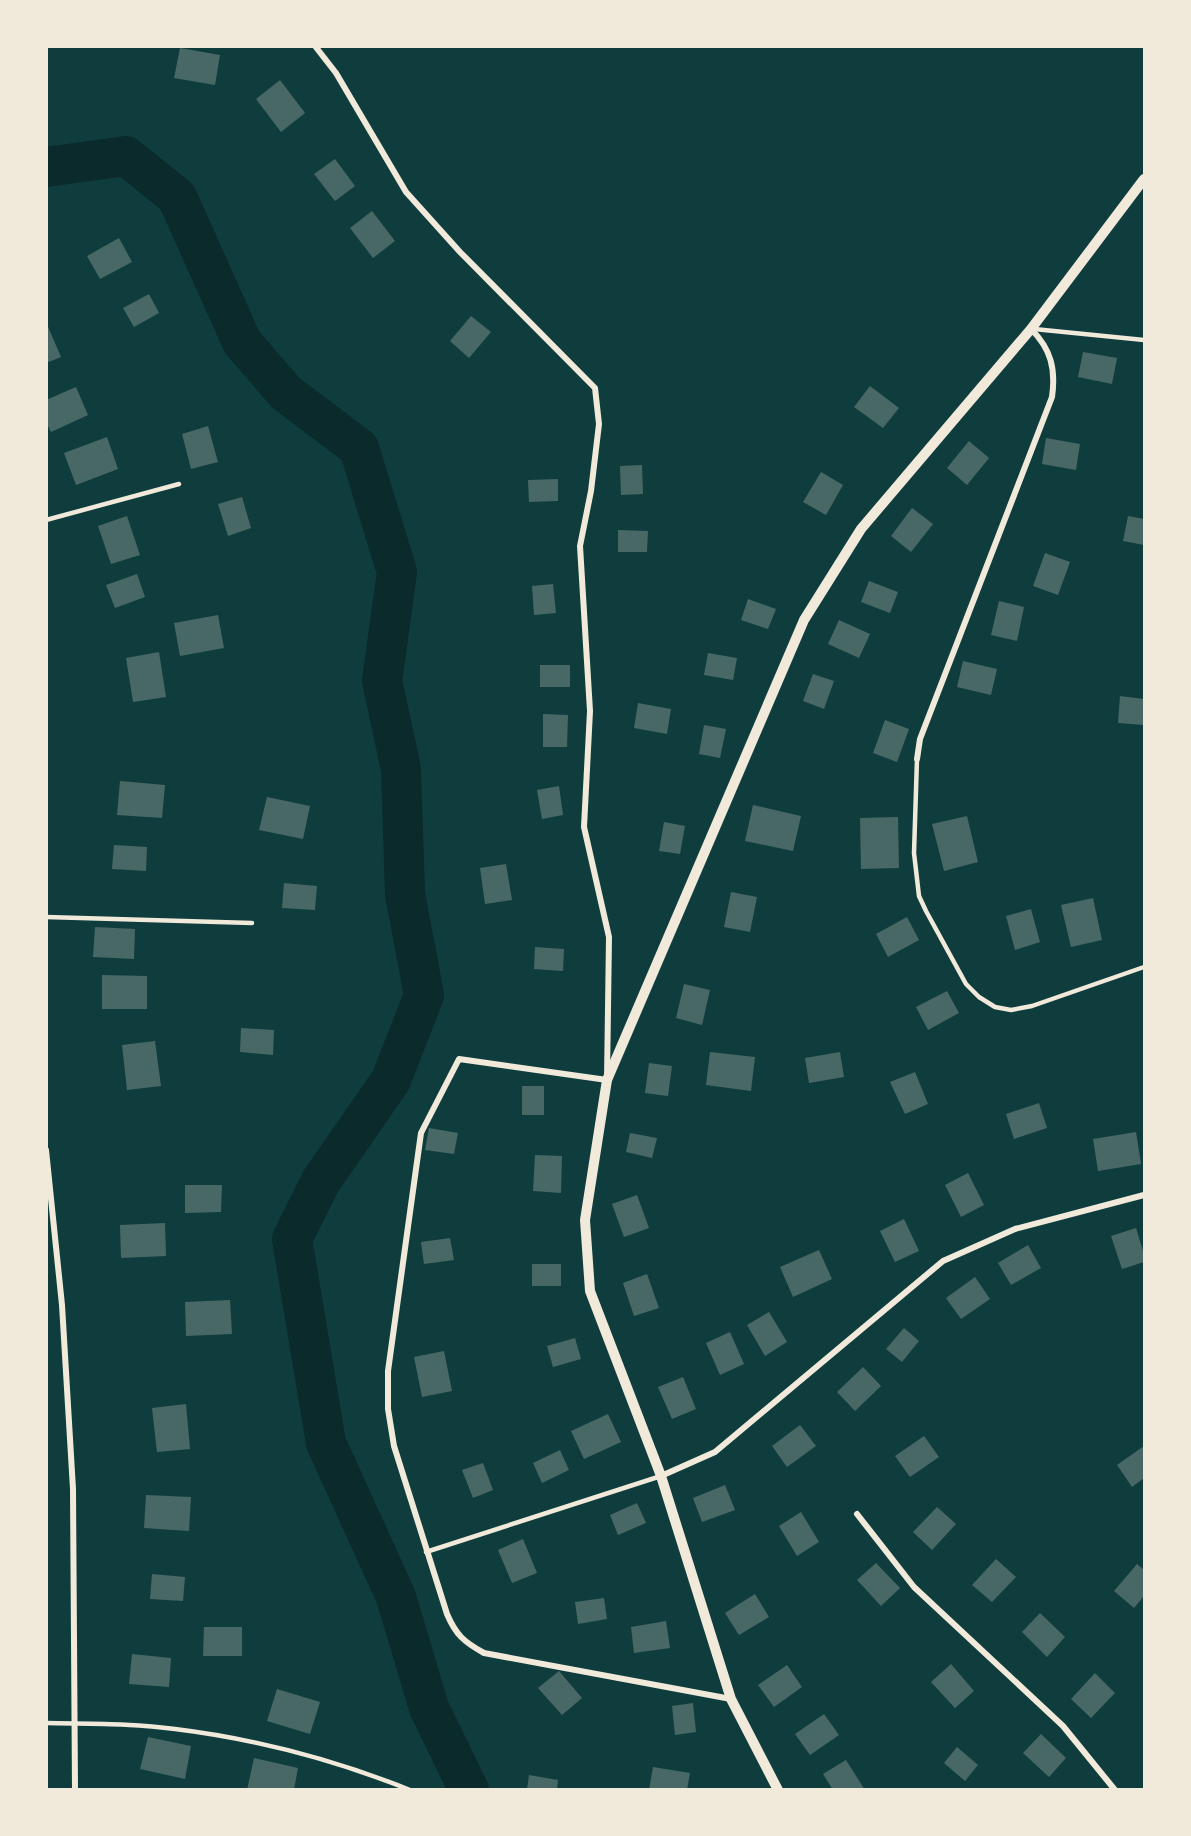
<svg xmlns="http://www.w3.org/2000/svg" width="1191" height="1836" font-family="Barlow,sans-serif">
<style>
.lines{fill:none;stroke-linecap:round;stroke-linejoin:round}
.river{stroke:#0a2a2b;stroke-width:40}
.building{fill:#486865}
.service{stroke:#f1e9da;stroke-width:4.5}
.minor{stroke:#f1e9da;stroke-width:6}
.tertiary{stroke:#f1e9da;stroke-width:10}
</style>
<rect width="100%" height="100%" fill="#0f3d3e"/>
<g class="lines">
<path class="river" d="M46 167 126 156 177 197 242 342 286 393 359 448 397 572 382 681 401 769 405 894 424 995 391 1080 321 1181 292 1239 326 1443 396 1597 429 1708 469 1790"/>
</g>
<g class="building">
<path d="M180 48 220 55 215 85 174 78Z"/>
<path d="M280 80 305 113 281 132 256 99Z"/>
<path d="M335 159 355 186 335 201 314 174Z"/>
<path d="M372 211 395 241 373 258 350 228Z"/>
<path d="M119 238 132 262 100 279 87 256Z"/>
<path d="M149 294 159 313 134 327 123 308Z"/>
<path d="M471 316 491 332 469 358 450 341Z"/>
<path d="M46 322 61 357 46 363Z"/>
<path d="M1083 352 1117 358 1112 384 1078 377Z"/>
<path d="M870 386 899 408 883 428 854 407Z"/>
<path d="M76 387 88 415 51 432 46 422V400Z"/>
<path d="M208 426 218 462 191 469 182 434Z"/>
<path d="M107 437 118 469 76 485 64 453Z"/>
<path d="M1046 438 1080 444 1076 470 1042 464Z"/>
<path d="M969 441 989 458 967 485 947 468Z"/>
<path d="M642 465 643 494 621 495 620 466Z"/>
<path d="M821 472 843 485 826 515 803 502Z"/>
<path d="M558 479V501L529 502 528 480Z"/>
<path d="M242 497 251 528 228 536 218 504Z"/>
<path d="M912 508 933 524 911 552 891 536Z"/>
<path d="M127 516 140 555 111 564 98 526Z"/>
<path d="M1128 516 1144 519V545L1123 541Z"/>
<path d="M618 530 648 531 647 552H618Z"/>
<path d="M1045 553 1070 562 1058 595 1033 586Z"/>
<path d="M137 574 145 597 115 608 106 585Z"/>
<path d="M869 581 898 592 890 613 861 602Z"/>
<path d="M553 584 556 613 534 615 532 586Z"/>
<path d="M748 599 776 609 768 629 741 620Z"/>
<path d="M999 601 1024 607 1017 641 991 635Z"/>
<path d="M218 615 224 648 180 656 174 623Z"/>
<path d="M839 620 870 634 859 658 828 644Z"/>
<path d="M159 652 166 697 133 702 126 658Z"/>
<path d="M708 653 737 658 733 680 704 675Z"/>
<path d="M963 661 997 669 991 695 957 687Z"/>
<rect x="540" y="665" width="30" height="22"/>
<path d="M813 674 834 681 824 709 803 701Z"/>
<path d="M1120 696 1144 699V725L1118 723Z"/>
<path d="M638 703 671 709 667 734 634 728Z"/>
<path d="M543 714 568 715 567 747H543Z"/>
<path d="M885 720 909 729 897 762 873 753Z"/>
<path d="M704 725 726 729 720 758 699 754Z"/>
<path d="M120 781 165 785 162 818 117 815Z"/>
<path d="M559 786 563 815 542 819 537 790Z"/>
<path d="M267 797 310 806 303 839 259 830Z"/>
<path d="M753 805 801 816 793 851 745 841Z"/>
<path d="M967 816 978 862 944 871 932 824Z"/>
<path d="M898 817 899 868 861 869 860 818Z"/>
<path d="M664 822 685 826 680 854 659 851Z"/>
<path d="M114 845 147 847 146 871 112 869Z"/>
<path d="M506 864 512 900 485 904 480 868Z"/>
<path d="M284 883 317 886 315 910 282 908Z"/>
<path d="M731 892 757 897 750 932 724 927Z"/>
<path d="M1093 898 1102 940 1071 947 1061 905Z"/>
<path d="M1031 909 1040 942 1015 950 1006 916Z"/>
<path d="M907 917 919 940 888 957 876 934Z"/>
<path d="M95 927 135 929 134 959 93 957Z"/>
<path d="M535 947 564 949 563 971 534 969Z"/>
<path d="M102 975 147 976V1009H102Z"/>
<path d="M684 984 710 990 702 1025 676 1018Z"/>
<path d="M947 991 959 1013 928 1030 916 1007Z"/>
<path d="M241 1028 274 1030 273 1055 240 1052Z"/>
<path d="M155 1041 161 1086 127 1090 122 1045Z"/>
<path d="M710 1052 755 1057 751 1091 706 1085Z"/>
<path d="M840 1052 844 1077 809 1083 805 1058Z"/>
<path d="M649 1063 672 1066 668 1096 645 1093Z"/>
<path d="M915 1072 928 1104 905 1114 890 1082Z"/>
<rect x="522" y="1086" width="22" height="29"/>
<path d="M1039 1103 1047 1128 1014 1139 1006 1114Z"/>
<path d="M429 1128 458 1133 454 1154 425 1150Z"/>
<path d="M1136 1132 1141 1164 1098 1171 1093 1139Z"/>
<path d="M630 1133 657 1138 652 1158 626 1152Z"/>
<path d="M535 1155 562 1156 561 1193 533 1191Z"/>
<path d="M968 1173 984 1205 961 1217 945 1185Z"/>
<path d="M185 1185H222L221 1212 185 1213Z"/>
<path d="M637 1195 649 1228 624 1237 612 1204Z"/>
<path d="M904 1219 919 1251 895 1262 880 1231Z"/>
<path d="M165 1223 166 1256 121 1258 120 1225Z"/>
<path d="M1136 1228 1144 1254V1262L1122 1269 1111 1236Z"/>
<path d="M450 1238 454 1260 424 1264 421 1242Z"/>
<path d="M1028 1245 1041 1268 1011 1285 998 1263Z"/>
<path d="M819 1250 832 1279 793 1297 780 1267Z"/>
<rect x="532" y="1264" width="29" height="22"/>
<path d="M647 1274 659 1308 634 1316 623 1283Z"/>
<path d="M975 1277 990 1299 961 1319 946 1298Z"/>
<path d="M230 1300 232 1334 186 1336 185 1302Z"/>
<path d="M769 1312 787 1342 765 1356 747 1325Z"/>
<path d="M904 1328 919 1341 902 1362 886 1349Z"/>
<path d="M730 1332 744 1364 720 1375 706 1343Z"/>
<path d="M575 1338 581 1359 553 1367 547 1346Z"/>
<path d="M444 1351 452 1391 422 1397 414 1357Z"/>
<path d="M863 1367 881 1386 855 1411 837 1392Z"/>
<path d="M683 1377 696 1409 672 1419 658 1387Z"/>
<path d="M186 1404 190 1449 157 1452 152 1408Z"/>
<path d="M608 1414 621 1442 584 1459 571 1431Z"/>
<path d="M800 1425 816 1446 787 1467 772 1446Z"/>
<path d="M924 1436 939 1457 910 1477 895 1456Z"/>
<path d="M1144 1446V1478L1132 1487 1117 1465Z"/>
<path d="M560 1450 569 1470 542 1483 533 1463Z"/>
<path d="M483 1463 493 1490 473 1498 462 1470Z"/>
<path d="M725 1485 735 1510 702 1522 693 1498Z"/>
<path d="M146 1495 191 1497 189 1531 144 1528Z"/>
<path d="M637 1503 646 1523 618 1535 610 1515Z"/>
<path d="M937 1507 956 1524 932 1550 913 1532Z"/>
<path d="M801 1512 819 1542 797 1556 779 1526Z"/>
<path d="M523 1539 537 1573 512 1583 498 1550Z"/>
<path d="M996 1559 1016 1577 992 1602 972 1585Z"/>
<path d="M876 1563 900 1588 881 1606 857 1580Z"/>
<path d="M1137 1564 1144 1570V1596L1134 1608 1114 1591Z"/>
<path d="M152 1574 185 1577 183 1601 150 1599Z"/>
<path d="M755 1594 769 1617 739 1635 725 1613Z"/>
<path d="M604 1598 607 1619 578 1624 575 1602Z"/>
<path d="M1040 1613 1065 1637 1047 1657 1022 1632Z"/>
<path d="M666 1621 670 1648 634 1653 631 1627Z"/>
<path d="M204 1627H242V1656H203Z"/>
<path d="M132 1654 171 1658 169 1687 129 1684Z"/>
<path d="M951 1664 974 1691 955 1708 931 1682Z"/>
<path d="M787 1665 802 1687 774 1707 758 1685Z"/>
<path d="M559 1671 582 1698 562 1715 538 1688Z"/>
<path d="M1095 1673 1115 1693 1091 1718 1071 1699Z"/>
<path d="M277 1689 320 1702 310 1734 267 1721Z"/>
<path d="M693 1703 696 1732 675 1735 672 1706Z"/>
<path d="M824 1714 839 1735 810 1755 795 1734Z"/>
<path d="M1041 1734 1066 1758 1049 1777 1023 1753Z"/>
<path d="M148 1737 191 1746 185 1779 140 1769Z"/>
<path d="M957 1747 978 1765 965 1781 944 1763Z"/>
<path d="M254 1758 298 1768 294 1790H247Z"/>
<path d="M846 1760 865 1790H833L823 1774Z"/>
<path d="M653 1767 690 1773 687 1790H649Z"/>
<path d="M529 1775 558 1780 557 1790H527Z"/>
</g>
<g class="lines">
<g class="service">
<path d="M1034 329 1144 340"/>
<path d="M46 520 179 484"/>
<path d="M917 759 914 853 919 896 926 911 966 984 979 997 995 1007 1011 1010 1032 1006 1144 967"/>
<path d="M46 917 252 923"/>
<path d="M426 1552 661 1476"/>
<path d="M46 1723C89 1724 133 1723 175 1729 256 1739 333 1759 410 1790"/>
</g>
<g class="minor">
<path d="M315 46 336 73 406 192 460 252 595 388 599 424 591 491 580 546 590 711 584 827 609 937 607 1080 459 1059 421 1133 388 1371V1409L394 1446 447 1614C456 1635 464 1642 484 1653L731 1699"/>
<path d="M917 759 920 739 1052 397C1056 369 1051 349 1031 329"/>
<path d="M46 1150 62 1305 73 1489 75 1790"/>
<path d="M661 1476 715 1452 943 1261 1015 1229 1144 1195"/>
<path d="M857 1514 914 1587 1063 1726 1115 1790"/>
</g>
<path class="tertiary" d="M778 1790 731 1699 661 1476 590 1291 585 1220 607 1080 804 620 861 529 1031 329 1144 179"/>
</g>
<rect width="1191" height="1836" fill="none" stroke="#f1e9da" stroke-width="96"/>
</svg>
